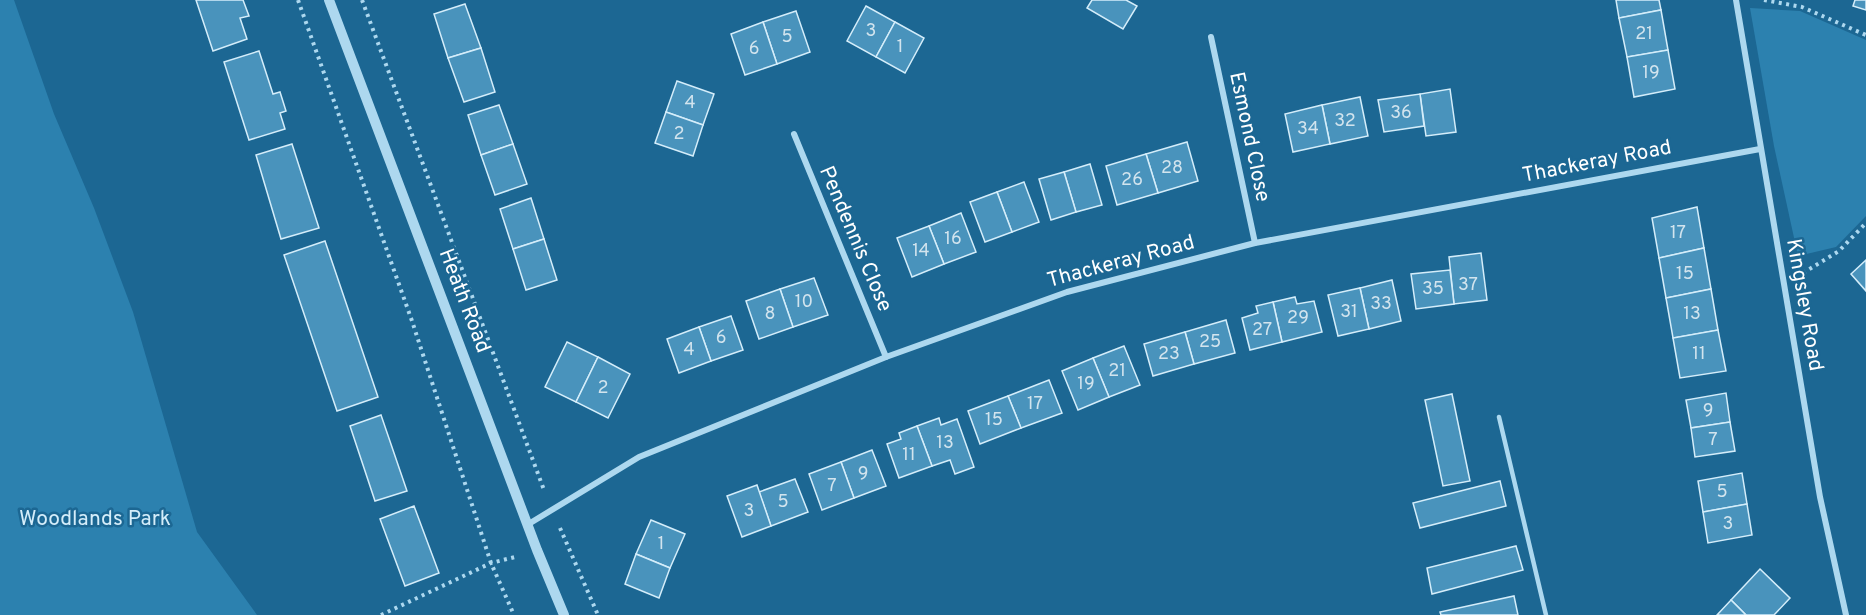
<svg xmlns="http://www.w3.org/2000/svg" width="1866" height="615" font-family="Overpass,sans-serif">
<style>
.green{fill:#2c81af}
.building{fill:#4993bc;stroke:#d4edfa;stroke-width:1.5}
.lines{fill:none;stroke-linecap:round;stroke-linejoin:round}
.path{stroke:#add8ef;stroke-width:4;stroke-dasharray:3 4.5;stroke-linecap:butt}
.service{stroke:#add8ef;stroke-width:4.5}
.minor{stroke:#add8ef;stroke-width:6}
.tertiary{stroke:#add8ef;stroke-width:10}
.labels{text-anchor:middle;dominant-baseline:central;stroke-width:5;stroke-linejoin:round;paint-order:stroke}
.number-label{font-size:18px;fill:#d2e4ee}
.street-label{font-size:21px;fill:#fff;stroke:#1c6793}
.park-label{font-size:21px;fill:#d4edfa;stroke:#1c6793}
</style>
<rect width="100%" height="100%" fill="#1c6793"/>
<g class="green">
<path d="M0 0H14L54 114 94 208 133 312 197 532 257 615H0Z"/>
<path d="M1750 8 1800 11 1866 40V216L1836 247 1798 256 1774 146Z"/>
</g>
<g class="building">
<path d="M196 0H243L249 16 240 18 247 39 213 51Z"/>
<path d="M1092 0H1126L1137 6 1123 29 1087 8Z"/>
<path d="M1616 0H1659L1661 10 1619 18Z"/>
<path d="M1855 0H1866V10L1853 6Z"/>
<path d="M465 4 481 48 448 58 434 14Z"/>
<path d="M866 6 895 22 876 57 847 41Z"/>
<path d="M1661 10 1668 50 1627 57 1619 18Z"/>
<path d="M796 11 810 52 777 64 763 22Z"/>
<path d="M763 22 777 64 745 75 731 34Z"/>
<path d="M895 22 924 38 905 73 876 57Z"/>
<path d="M481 48 495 92 464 102 448 58Z"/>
<path d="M1668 50 1675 89 1634 97 1627 57Z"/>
<path d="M259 51 273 94 280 92 286 111 280 113 285 129 249 140 224 62Z"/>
<path d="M677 81 714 94 703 125 666 112Z"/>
<path d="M1450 89 1456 132 1426 136 1420 94Z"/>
<path d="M1420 94 1424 126 1384 132 1378 100Z"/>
<path d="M1360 97 1368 136 1330 144 1322 105Z"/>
<path d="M499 105 513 144 481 155 468 115Z"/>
<path d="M1322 105 1330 144 1293 152 1285 114Z"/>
<path d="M666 112 703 125 693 156 655 143Z"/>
<path d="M1187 142 1198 181 1158 193 1146 154Z"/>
<path d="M292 144 319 228 281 239 256 155Z"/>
<path d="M513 144 527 184 495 195 481 155Z"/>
<path d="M1146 154 1158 193 1117 205 1106 166Z"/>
<path d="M1090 164 1102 205 1076 212 1064 172Z"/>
<path d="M1064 172 1076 212 1051 220 1039 179Z"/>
<path d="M1024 182 1039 222 1012 232 997 192Z"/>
<path d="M997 192 1012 232 985 242 970 202Z"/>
<path d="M531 198 544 239 513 249 500 209Z"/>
<path d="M1697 207 1704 248 1659 258 1652 218Z"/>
<path d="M961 213 976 252 944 264 929 226Z"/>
<path d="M929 226 944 264 912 277 897 238Z"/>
<path d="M544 239 557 280 526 290 513 249Z"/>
<path d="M325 241 378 397 337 411 284 255Z"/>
<path d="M1704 248 1711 289 1666 298 1659 258Z"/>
<path d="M1481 253 1487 300 1454 304 1449 257Z"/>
<path d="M1866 260V291L1851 274Z"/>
<path d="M1450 270 1454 304 1416 309 1411 274Z"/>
<path d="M814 278 828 315 793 327 780 289Z"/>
<path d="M1392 280 1401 321 1369 329 1360 288Z"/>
<path d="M1360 288 1369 329 1338 336 1328 295Z"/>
<path d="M780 289 793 327 759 339 746 301Z"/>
<path d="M1711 289 1718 330 1673 338 1666 298Z"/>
<path d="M1295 297 1297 304 1314 301 1322 332 1282 342 1273 302Z"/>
<path d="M1273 302 1282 342 1250 350 1242 318 1258 313 1256 306Z"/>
<path d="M731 316 743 350 711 361 699 327Z"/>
<path d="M1226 320 1235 353 1194 364 1185 332Z"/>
<path d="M699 327 711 361 679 373 667 339Z"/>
<path d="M1718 330 1726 371 1680 378 1673 338Z"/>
<path d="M1185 332 1194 364 1153 376 1144 344Z"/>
<path d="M567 342 598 357 576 402 545 387Z"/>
<path d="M1124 346 1140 385 1109 397 1093 358Z"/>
<path d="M598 357 630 374 608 418 576 402Z"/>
<path d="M1093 358 1109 397 1078 410 1062 371Z"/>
<path d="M1049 380 1062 413 1021 428 1008 396Z"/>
<path d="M1726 393 1730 422 1691 428 1686 400Z"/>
<path d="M1452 394 1470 481 1443 486 1425 400Z"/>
<path d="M1008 396 1021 428 980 444 968 411Z"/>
<path d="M381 415 407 491 375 501 350 426Z"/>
<path d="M939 418 941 425 957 419 974 467 955 474 950 460 932 466 917 426Z"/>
<path d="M1730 422 1735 451 1695 457 1691 428Z"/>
<path d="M917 426 932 466 899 478 887 444 901 439 899 433Z"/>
<path d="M872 450 886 486 854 498 841 462Z"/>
<path d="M841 462 854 498 822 510 809 474Z"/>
<path d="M1742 473 1747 504 1703 512 1698 481Z"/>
<path d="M795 479 808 512 771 526 759 492Z"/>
<path d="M1500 481 1506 506 1420 528 1413 503Z"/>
<path d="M757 485 771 526 742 537 727 496Z"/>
<path d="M1747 504 1752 535 1708 543 1703 512Z"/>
<path d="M414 506 439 573 405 586 380 519Z"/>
<path d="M651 520 685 534 670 568 636 554Z"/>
<path d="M1516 546 1523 570 1432 594 1427 568Z"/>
<path d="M636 554 670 568 659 598 625 584Z"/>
<path d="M1760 569 1790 598 1774 615H1746L1731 600Z"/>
<path d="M1514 596 1518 615H1441L1440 612Z"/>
<path d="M1731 600 1746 615H1717Z"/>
</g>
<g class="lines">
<g class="path">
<path d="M298 0 412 321 491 563 514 615"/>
<path d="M362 0 544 490"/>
<path d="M1764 0 1802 7 1866 35"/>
<path d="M1803 273 1839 251 1866 223"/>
<path d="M560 528 598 615"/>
<path d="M381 615 491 563 515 557"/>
</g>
<path class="service" d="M1499 417 1546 615"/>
<g class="minor">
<path d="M1736 0 1820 497 1846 615"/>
<path d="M1211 37 1255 243"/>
<path d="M794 134 886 357"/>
<path d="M527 525 639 457 886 357 1067 292 1255 243 1760 149"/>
</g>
<path class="tertiary" d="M329 0 537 550 564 615"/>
</g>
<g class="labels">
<g class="number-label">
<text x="871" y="31">3</text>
<text x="1644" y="34">21</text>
<text x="787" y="37">5</text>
<text x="900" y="47">1</text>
<text x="754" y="49">6</text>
<text x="1651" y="73">19</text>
<text x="690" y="103">4</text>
<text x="1401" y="113">36</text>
<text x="1345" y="121">32</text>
<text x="1308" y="129">34</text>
<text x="679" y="134">2</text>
<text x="1172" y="168">28</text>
<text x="1132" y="180">26</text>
<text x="1678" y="233">17</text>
<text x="953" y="239">16</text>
<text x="921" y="251">14</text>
<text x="1685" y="274">15</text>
<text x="1468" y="285">37</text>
<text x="1433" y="289">35</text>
<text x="804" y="302">10</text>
<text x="1381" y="304">33</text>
<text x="1349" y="312">31</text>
<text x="770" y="314">8</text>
<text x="1692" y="314">13</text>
<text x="1298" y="318">29</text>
<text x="1262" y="330">27</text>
<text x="721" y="338">6</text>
<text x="1210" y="342">25</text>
<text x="689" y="350">4</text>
<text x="1169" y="354">23</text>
<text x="1699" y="354">11</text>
<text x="1117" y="371">21</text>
<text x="1086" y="384">19</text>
<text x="603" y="388">2</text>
<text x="1035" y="404">17</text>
<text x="1708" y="411">9</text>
<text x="994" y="420">15</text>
<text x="1713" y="440">7</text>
<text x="945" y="443">13</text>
<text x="909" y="455">11</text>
<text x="863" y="474">9</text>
<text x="832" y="486">7</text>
<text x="1722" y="492">5</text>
<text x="783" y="502">5</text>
<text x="749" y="511">3</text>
<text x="1728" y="524">3</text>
<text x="661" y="544">1</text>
</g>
<g class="street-label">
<text transform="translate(1249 137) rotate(78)">Esmond Close</text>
<text transform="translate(1597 162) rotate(-11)">Thackeray Road</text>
<text transform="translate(855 239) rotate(67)">Pendennis Close</text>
<text transform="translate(1121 262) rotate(-15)">Thackeray Road</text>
<text transform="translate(464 301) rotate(69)">Heath Road</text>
<text transform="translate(1804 305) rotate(80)">Kingsley Road</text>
</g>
<g class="park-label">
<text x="95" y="519">Woodlands Park</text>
</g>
</g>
</svg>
